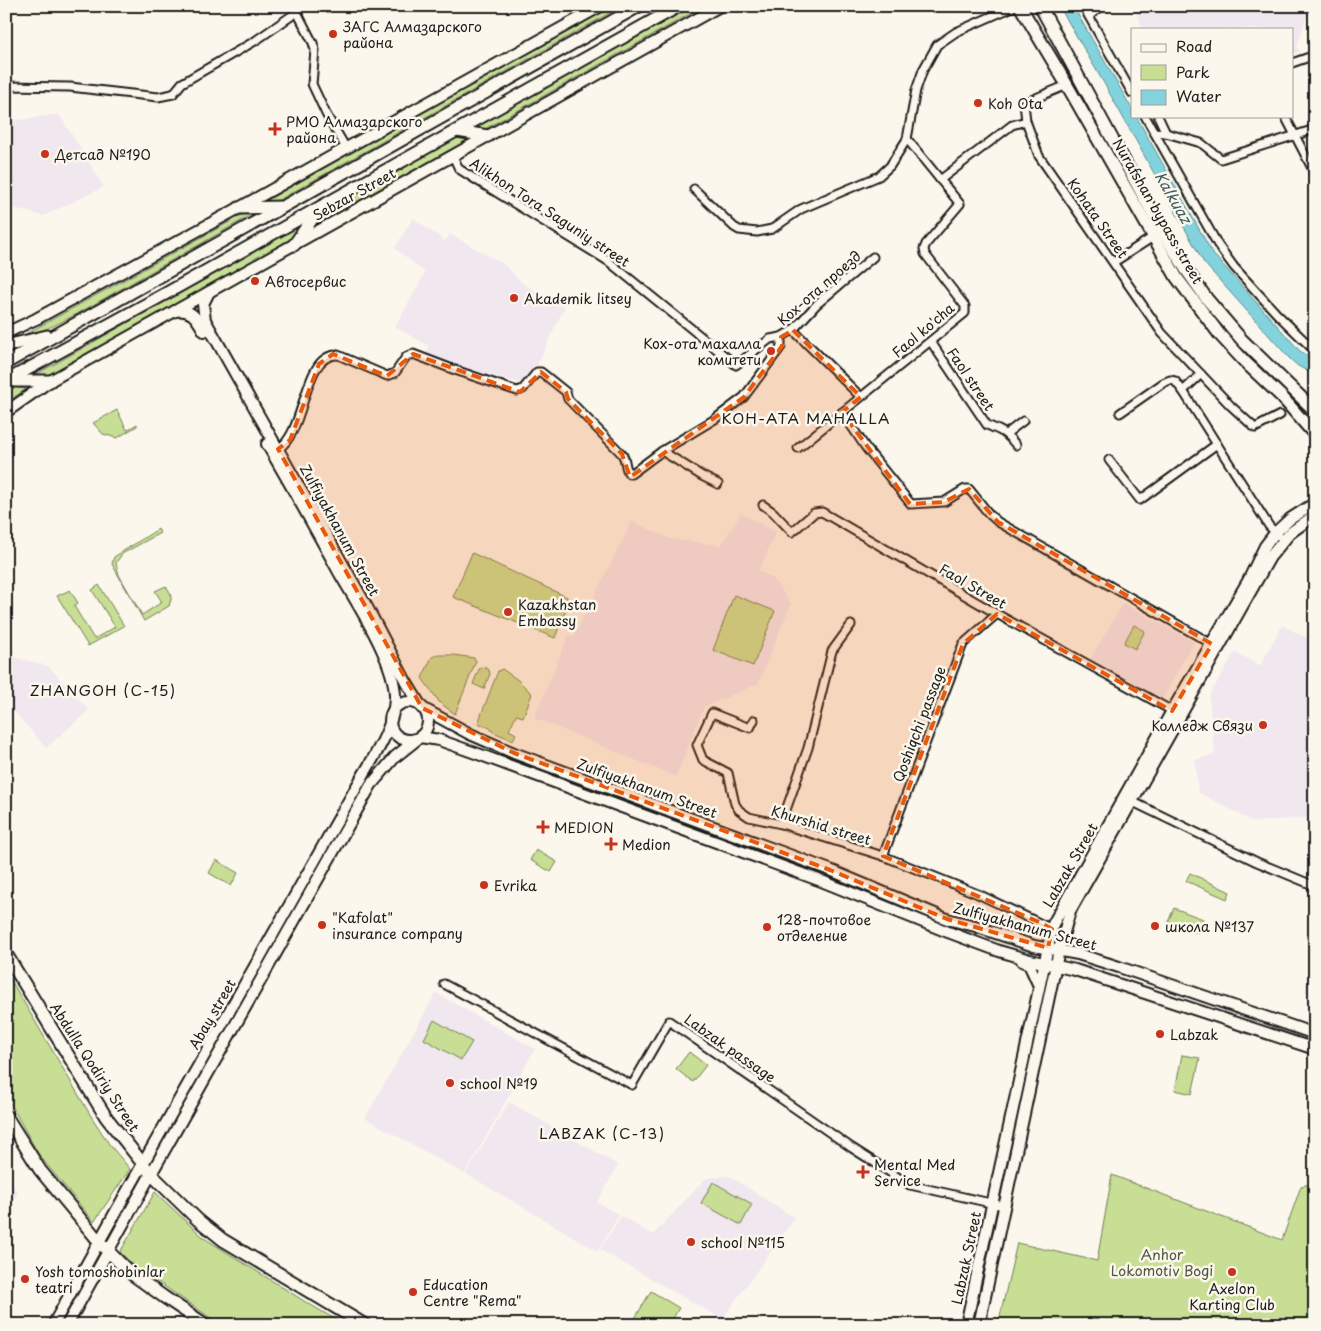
<svg xmlns="http://www.w3.org/2000/svg" width="1321" height="1331" font-family="'Playpen Sans',sans-serif">
<style>
.built{fill:#f1e7ee}
.green{fill:#c7de94;stroke:#727d58}
.water{fill:#83d3de;stroke:#5a8a90}
.lines{fill:none;stroke-linecap:round;stroke-linejoin:round}
.street-casing{stroke:#1c1c1c;stroke-width:11}
.secondary-casing{stroke:#1c1c1c;stroke-width:14}
.primary-casing{stroke:#1c1c1c;stroke-width:15}
.street{stroke:#fbf7ec;stroke-width:7}
.secondary{stroke:#fbf7ec;stroke-width:10}
.primary{stroke:#fbf7ec;stroke-width:11}
.marked{fill:#e8590c;fill-opacity:0.2;stroke:#e8590c;stroke-width:4;stroke-dasharray:10 6;stroke-linejoin:round}
.poi-dot{fill:#c8321e;stroke:#fbf7ec;stroke-width:2}
.labels{text-anchor:middle;dominant-baseline:central;stroke-width:5;stroke-linejoin:round;paint-order:stroke}
.poi-label{font-size:14px;fill:#1c1c1c;stroke:#fbf7ec;text-anchor:start}
.street-label{font-size:14px;fill:#1c1c1c;stroke:#fbf7ec}
.park-label{font-size:14px;fill:#4f5640;stroke:#fbf7ec}
.water-label{font-size:15px;font-style:italic;fill:#405c60;stroke:#fbf7ec}
.neighbourhood-label{font-size:15px;letter-spacing:1px;fill:#1c1c1c;stroke:#fbf7ec}
</style>
<rect width="100%" height="100%" fill="#fbf7ec"/>
<filter id="ink" filterUnits="userSpaceOnUse"><feTurbulence type="fractalNoise" baseFrequency=".02" numOctaves="2"/><feDisplacementMap in="SourceGraphic" scale="10" xChannelSelector="R" yChannelSelector="G"/><feConvolveMatrix kernelMatrix="1 2 1 2 8 2 1 2 1" color-interpolation-filters="sRGB"/></filter>
<g filter="url(#ink)">
<g class="built">
<path d="M1133 6H1310L1297 46 1300 52 1292 54V29H1143Z"/>
<path d="M59 114 104 187 43 216 6 206V122Z"/>
<path d="M413 218 445 241 450 234 505 265 523 284 565 306 535 370 524 384 448 363 426 353 429 346 395 327 425 273 395 248Z"/>
<path d="M741 513 776 532 759 571 774 579 791 604 758 684 704 707 676 777 534 718 568 636H574L632 521 671 539 721 545Z"/>
<path d="M1123 603 1194 642 1161 701 1089 661Z"/>
<path d="M1282 625 1315 642V817L1253 822 1198 792 1195 760 1215 754 1209 696 1235 652 1260 666Z"/>
<path d="M6 655 48 666 89 710 46 748 6 702Z"/>
<path d="M1315 966V995L1304 992Z"/>
<path d="M436 993 535 1049 465 1174 365 1118Z"/>
<path d="M509 1102 618 1165 597 1202 619 1215 598 1251 466 1174Z"/>
<path d="M6 1176 18 1193 6 1216Z"/>
<path d="M729 1176 795 1218 722 1319 600 1250 621 1216 653 1235 706 1178Z"/>
</g>
<g class="green">
<path d="M612 6H622L279 200 264 202Z"/>
<path d="M689 6H704L481 131 470 129Z"/>
<path d="M460 135 471 138 317 224 316 221 326 211Z"/>
<path d="M253 214 77 314 53 326 24 338 22 336 242 215Z"/>
<path d="M304 223 294 238 76 362 43 378 28 379Z"/>
<path d="M11 387 26 389 6 403V389Z"/>
<path d="M117 410 127 430 137 424V426L117 438 103 434 93 423Z"/>
<path d="M158 529 160 533 122 554 116 563 119 575 142 615 162 602 155 591 166 586 172 596 169 606 144 621 112 564 114 557Z"/>
<path d="M472 553 567 597 568 604 555 638 453 597Z"/>
<path d="M99 585 124 626 88 646 57 596 70 590 78 603 74 606 94 639 115 627 92 590Z"/>
<path d="M734 595 775 611 753 666 713 650Z"/>
<path d="M1134 625 1145 631 1135 649 1124 643Z"/>
<path d="M437 655H454L474 658 476 661 455 714 440 703 422 678 432 657Z"/>
<path d="M484 667 489 670 490 674 484 689 473 684 479 669Z"/>
<path d="M502 669 518 680 532 694 523 717 516 715 509 730 516 734 513 740 493 732 490 728 478 723 498 671Z"/>
<path d="M536 850 557 862 551 872 530 860Z"/>
<path d="M216 860 238 873 231 886 209 873Z"/>
<path d="M1190 873 1230 892 1227 899 1186 881Z"/>
<path d="M1174 908 1203 919 1198 933 1168 922Z"/>
<path d="M6 972 91 1116 109 1144 130 1169 94 1222 39 1155 6 1096Z"/>
<path d="M434 1020 472 1042 461 1060 424 1039Z"/>
<path d="M689 1052 706 1065 693 1082 676 1069Z"/>
<path d="M1182 1055 1200 1058 1192 1094 1175 1090Z"/>
<path d="M1112 1175 1282 1240 1301 1186 1315 1183V1325H998L1017 1243 1097 1261Z"/>
<path d="M713 1182 752 1204 741 1225 701 1203Z"/>
<path d="M155 1192 204 1238 304 1301 345 1325H221L133 1265 120 1252Z"/>
<path d="M651 1291 679 1308 669 1325H631Z"/>
</g>
<path class="water" d="M1059 6H1073L1132 109V116H1136L1213 254 1300 351 1315 361V375L1298 366 1290 359 1204 263 1105 85Z"/>
<g class="lines">
<g class="street-casing">
<g id="street">
<path d="M1083 6 1132 93"/>
<path d="M1089 16 1102 6"/>
<path d="M1292 63 1315 55"/>
<path d="M1067 85 1024 103 1026 121 1039 156 1162 333 1231 406 1255 428 1280 415"/>
<path d="M6 86 70 87 158 97 173 94 182 83 255 41 297 12 313 43 315 50 312 84 326 114 346 148"/>
<path d="M1145 116 1218 245 1234 267 1277 314 1315 351"/>
<path d="M1158 116 1166 133"/>
<path d="M1285 116 1315 174"/>
<path d="M1154 132 1166 133 1201 143 1221 159 1315 129"/>
<path d="M453 156 459 169 478 181 608 261 736 365 770 339 781 337 793 330 817 304 873 257"/>
<path d="M940 180 1012 125 1026 121"/>
<path d="M694 189 734 227 739 230 757 232 772 229 801 209 879 176 890 166 907 139 916 90 923 70 937 45 956 32 1015 6"/>
<path d="M1114 262 1153 237"/>
<path d="M793 330 861 397"/>
<path d="M931 342 987 425C1003 432 1004 431 1016 445"/>
<path d="M1183 391 1269 526 1283 540"/>
<path d="M842 412 866 448 911 504 944 502 965 489H969L989 514 998 522 1212 644"/>
<path d="M1120 413 1163 383 1170 380 1175 381 1183 391 1201 374"/>
<path d="M1006 434 1023 421"/>
<path d="M798 448 965 313V306L925 254 924 249 926 244 960 204 907 139"/>
<path d="M278 449C307 432 302 353 338 355L387 376 395 373 406 357 413 354 455 370 517 391 523 389 537 372H541L566 392 568 399 622 454C627 461 624 467 629 474H631L662 451 715 419 744 397 781 347V337"/>
<path d="M662 451 702 476 718 484"/>
<path d="M1109 460 1140 500 1217 444"/>
<path d="M763 505 773 512 792 532 814 513 822 512 997 614 1176 713"/>
<path d="M754 720 750 728 712 713 697 745 703 760 728 773 735 804 739 810 749 817 781 824 883 856 978 894 1052 929"/>
<path d="M1131 801 1257 862 1315 886"/>
<path d="M781 824 808 748 832 651 851 625"/>
<path d="M883 856 963 644 997 614"/>
<path d="M444 984 632 1085 669 1021 852 1148 910 1185 1004 1206"/>
</g>
</g>
<g class="secondary-casing">
<g id="secondary">
<path d="M209 292 203 304 205 320 368 609 405 680 422 708 470 734 514 753 830 870 947 919 975 926 1034 946 1078 954 1119 967 1315 1034"/>
<path d="M175 311C191 308 197 318 204 331"/>
<path d="M6 333 36 319 239 208 601 6"/>
<path d="M6 412 50 381 720 6"/>
<circle cx="409" cy="721" r="19"/>
<path d="M1022 961 1029 964 1039 986"/>
<path d="M53 1325 115 1213 361 779C375 755 394 727 395 698 396 663 358 605 340 574 316 530 292 487 267 444"/>
<path d="M67 1325 151 1174 371 785 395 757 420 737 439 740 481 755 824 882 948 932 999 951 1030 960 1075 970 1315 1049"/>
<path d="M966 1325 1053 924 1172 711 1248 581 1265 546 1275 533 1290 519 1315 503"/>
<path d="M979 1325 1059 950 1070 911 1270 557 1290 533 1315 515"/>
</g>
</g>
<g class="primary-casing">
<g id="primary">
<path d="M1020 6 1067 85 1177 278 1220 335 1245 362 1282 397 1315 435"/>
<path d="M1040 6 1164 234 1187 271 1207 299 1242 340 1315 411"/>
<path d="M457 131 488 136"/>
<path d="M239 208 282 207"/>
<path d="M294 245 319 209"/>
<path d="M6 346 47 336"/>
<path d="M6 363 639 6"/>
<path d="M6 381 165 294 679 6"/>
<path d="M8 381H50"/>
<path d="M6 954 106 1117 151 1174 198 1220 223 1240 365 1325"/>
<path d="M6 1116 40 1170 102 1245 129 1272 164 1297 206 1325"/>
</g>
</g>
<use href="#street" class="street"/>
<use href="#secondary" class="secondary"/>
<use href="#primary" class="primary"/>
</g>
</g>
<path class="marked" d="M793 330 861 397 842 412 910 504 944 502 969 489 998 522 1212 644 1172 711 997 614 963 644 883 856 1039 922 1052 929 1048 948 947 919 830 870 514 753 422 708 278 449 290 440 319 364 333 354 387 376 413 354 520 392 541 372 566 392 568 399 622 454 630 477 744 397 782 346 781 337Z"/>
<g class="poi-dot">
<circle cx="333" cy="34" r="5"/>
<circle cx="978" cy="103" r="5"/>
<path d="M272.5 121.5h5v5h5v5h-5v5h-5v-5h-5v-5h5z"/>
<circle cx="45" cy="154" r="5"/>
<circle cx="255" cy="281" r="5"/>
<circle cx="514" cy="298" r="5"/>
<circle cx="771" cy="351" r="5"/>
<circle cx="508" cy="612" r="5"/>
<circle cx="1263" cy="725" r="5"/>
<path d="M540.5 819.5h5v5h5v5h-5v5h-5v-5h-5v-5h5z"/>
<path d="M608.5 836.5h5v5h5v5h-5v5h-5v-5h-5v-5h5z"/>
<circle cx="484" cy="885" r="5"/>
<circle cx="322" cy="925" r="5"/>
<circle cx="1155" cy="926" r="5"/>
<circle cx="767" cy="927" r="5"/>
<circle cx="1160" cy="1034" r="5"/>
<circle cx="450" cy="1083" r="5"/>
<path d="M860.5 1164.5h5v5h5v5h-5v5h-5v-5h-5v-5h5z"/>
<circle cx="691" cy="1242" r="5"/>
<circle cx="1232" cy="1272" r="5"/>
<circle cx="25" cy="1279" r="5"/>
<circle cx="413" cy="1292" r="5"/>
</g>
<g class="labels">
<g class="poi-label">
<text x="343" y="26">ЗАГС Алмазарского<tspan x="343" dy="16">района</tspan></text>
<text x="988" y="103">Koh Ota</text>
<text x="286" y="121">РМО Алмазарского<tspan x="286" dy="16">района</tspan></text>
<text x="55" y="154">Детсад №190</text>
<text x="265" y="281">Автосервис</text>
<text x="524" y="298">Akademik litsey</text>
<text x="761" y="343" text-anchor="end">Кох-ота махалла<tspan x="761" dy="16">комитети</tspan></text>
<text x="518" y="604">Kazakhstan<tspan x="518" dy="16">Embassy</tspan></text>
<text x="1253" y="725" text-anchor="end">Колледж Связи</text>
<text x="554" y="827">MEDION</text>
<text x="622" y="844">Medion</text>
<text x="494" y="885">Evrika</text>
<text x="332" y="917">"Kafolat"<tspan x="332" dy="16">insurance company</tspan></text>
<text x="777" y="919">128-почтовое<tspan x="777" dy="16">отделение</tspan></text>
<text x="1165" y="926">школа №137</text>
<text x="1170" y="1034">Labzak</text>
<text x="460" y="1083">school №19</text>
<text x="874" y="1164">Mental Med<tspan x="874" dy="16">Service</tspan></text>
<text x="701" y="1242">school №115</text>
<text x="35" y="1271">Yosh tomoshobinlar<tspan x="35" dy="16">teatri</tspan></text>
<text x="423" y="1284">Education<tspan x="423" dy="16">Centre "Rema"</tspan></text>
<text x="1232" y="1288" text-anchor="middle">Axelon<tspan x="1232" dy="16">Karting Club</tspan></text>
</g>
<g class="street-label">
<text transform="translate(354 194) rotate(-29)">Sebzar Street</text>
<text transform="translate(1158 211) rotate(60)">Nurafshan bypass street</text>
<text transform="translate(550 212) rotate(33)">Alikhon Tora Saguniy street</text>
<text transform="translate(1098 218) rotate(55)">Kohata Street</text>
<text transform="translate(819 288) rotate(-41)">Кох-ота проезд</text>
<text transform="translate(923 330) rotate(-40)">Faol ko'cha</text>
<text transform="translate(971 379) rotate(56)">Faol street</text>
<text transform="translate(340 530) rotate(61)">Zulfiyakhanum Street</text>
<text transform="translate(973 586) rotate(30)">Faol Street</text>
<text transform="translate(919 724) rotate(-69)">Qoshiqchi passage</text>
<text transform="translate(647 788) rotate(20)">Zulfiyakhanum Street</text>
<text transform="translate(821 825) rotate(17)">Khurshid street</text>
<text transform="translate(1070 865) rotate(-60)">Labzak Street</text>
<text transform="translate(1025 926) rotate(15)">Zulfiyakhanum Street</text>
<text transform="translate(212 1014) rotate(-60)">Abay street</text>
<text transform="translate(730 1048) rotate(35)">Labzak passage</text>
<text transform="translate(95 1067) rotate(57)">Abdulla Qodiriy Street</text>
<text transform="translate(966 1258) rotate(-78)">Labzak Street</text>
</g>
<g class="park-label">
<text x="1162" y="1254">Anhor<tspan x="1162" dy="16">Lokomotiv Bogi</tspan></text>
</g>
<g class="water-label">
<text transform="translate(1174 197) rotate(60)">Kalkuaz</text>
</g>
<g class="neighbourhood-label">
<text x="806" y="417">KOH-ATA MAHALLA</text>
<text x="103" y="689">ZHANGOH (C-15)</text>
<text x="602" y="1132">LABZAK (C-13)</text>
</g>
</g>
<rect width="1321" height="1331" fill="none" stroke="#fbf7ec" stroke-width="25"/>
<rect x="12" y="12" width="1296" height="1306" fill="none" stroke="#1c1c1c" stroke-width="2" filter="url(#ink)"/>
<rect x="1131" y="28" width="162" height="90" fill="#fbf7ec" stroke="#a29f99"/>
<rect x="1141" y="44" width="25" height="8" fill="#fbf7ec" stroke="#a29f99"/>
<text x="1176" y="52" font-size="15" fill="#1c1c1c">Road</text>
<rect x="1141" y="65" width="25" height="15" fill="#c7de94" stroke="#a29f99"/>
<text x="1176" y="78" font-size="15" fill="#1c1c1c">Park</text>
<rect x="1141" y="90" width="25" height="15" fill="#83d3de" stroke="#a29f99"/>
<text x="1176" y="102" font-size="15" fill="#1c1c1c">Water</text>
</svg>
